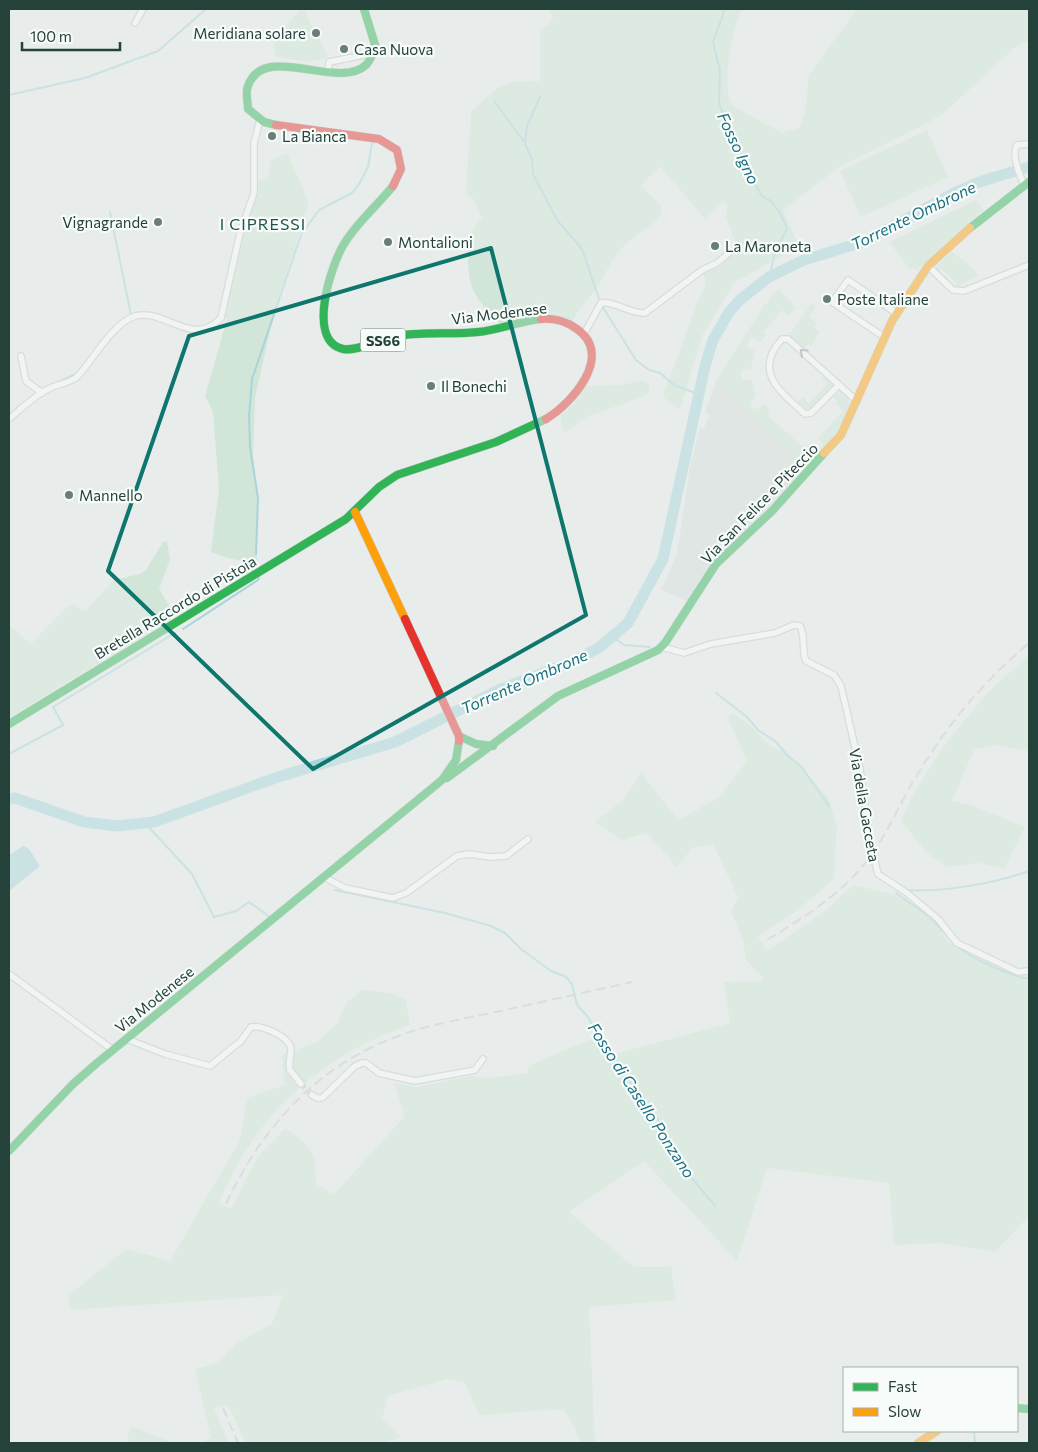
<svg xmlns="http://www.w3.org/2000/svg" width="1038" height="1452" font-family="Commissioner,sans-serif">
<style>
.built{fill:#d6dedb}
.green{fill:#d1e6d8}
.water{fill:#a9d4db}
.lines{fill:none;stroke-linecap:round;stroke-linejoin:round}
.stream{stroke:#a9d4db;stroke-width:2}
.river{stroke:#a9d4db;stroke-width:11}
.street-tunnel{stroke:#c1cbc8;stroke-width:5.5;stroke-dasharray:5.5 3;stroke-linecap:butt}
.street-casing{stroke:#c5cac8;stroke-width:8}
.fast-casing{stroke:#c3cbc8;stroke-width:9}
.slow-casing{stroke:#c3cbc8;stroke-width:9}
.jam-casing{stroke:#c3cbc8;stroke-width:9}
.street{stroke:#fcfcfc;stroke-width:5.5}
.fast{stroke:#30b455;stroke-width:8}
.slow{stroke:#ff9f0a;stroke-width:8}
.jam{stroke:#e5322d;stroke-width:8}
.rail{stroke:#c9cdcc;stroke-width:2;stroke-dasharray:10 5;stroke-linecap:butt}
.oneway{stroke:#909f9b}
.marked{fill:none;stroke:#0f766e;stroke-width:4;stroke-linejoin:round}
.poi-dot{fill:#697e78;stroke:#f7fbf9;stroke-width:2}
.labels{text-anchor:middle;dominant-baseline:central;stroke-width:4.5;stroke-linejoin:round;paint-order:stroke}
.shield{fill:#f7fbf9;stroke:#637a73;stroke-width:1}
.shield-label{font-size:14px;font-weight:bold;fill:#24423a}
.poi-label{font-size:15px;fill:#24423a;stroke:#f7fbf9;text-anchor:start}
.street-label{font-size:15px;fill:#24423a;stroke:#f7fbf9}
.water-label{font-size:16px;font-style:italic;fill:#1c6f80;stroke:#f7fbf9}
.neighbourhood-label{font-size:16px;letter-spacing:1px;fill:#1f5548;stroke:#f7fbf9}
</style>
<rect width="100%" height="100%" fill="#e8edeb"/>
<path class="built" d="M717 379 806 469 751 526 718 553 687 601 661 590 677 555 690 466 700 428 704 429 709 415 705 412Z"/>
<g class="green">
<path d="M301 9H305C309 28 323 40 328 58L307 62 276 57 273 40Z"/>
<path d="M548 9H742C732 31 721 84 732 105L782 133 799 128 805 112 809 75 857 9H1029V40L1014 48 945 112 924 125 839 167 783 210 799 246 734 283 702 336 680 409 674 407 663 396 698 301 706 284 702 270 729 253 736 244 726 217 727 206 723 201 705 219 660 166 641 186 661 206 662 212C653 227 639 232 627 243 614 254 607 271 599 285 590 299 578 307 572 324L560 320 503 327C478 300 468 294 468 257 469 239 470 231 482 218L473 198 466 193 471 111 499 87 513 82 540 81V30L548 25 553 18Z"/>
<path d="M927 130 948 177 861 217 840 171Z"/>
<path d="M287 153 308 200V206L273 317 255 398 253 457 258 498 256 550 259 572 253 575 243 561 227 558 211 552 219 489 213 412 205 396 227 319 221 318 256 179 268 180 270 161Z"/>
<path d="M976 200 984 210 917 270 909 268 889 242Z"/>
<path d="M952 252 968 264 979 276 961 284V289H956L957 283 942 269 939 271 935 268Z"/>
<path d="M779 289 796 307 789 316 782 310 763 333 766 336 760 342 751 337 746 346 755 351 751 368 741 370 742 380 752 379 756 396 750 403 754 410 764 404 770 410 767 415 813 456 823 444 818 438 843 411 835 403 837 401 833 396 841 392 848 399 850 405 836 434 806 469 717 379 763 307Z"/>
<path d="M812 303 816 306 809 316 817 323 814 327 820 332 811 346 808 344 804 349 789 335Z"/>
<path d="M824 375 832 383V388L810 411 797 403 803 397 809 403 827 384 822 379Z"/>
<path d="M642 380 650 386 649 391 645 396 586 417 564 433 560 415 573 404 586 386 622 385Z"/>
<path d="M167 541 170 560 159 588 175 617 9 718V625L31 644 69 605 74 604 82 611 86 610 114 580 140 574 146 570 163 542Z"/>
<path d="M1029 656V749L1019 750 995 745 974 750 952 801 971 805 1025 827 1004 869 979 863 947 867 927 853 901 821C921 774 955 729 989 692 1001 679 1016 668 1029 656Z"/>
<path d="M732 713 752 727 770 746 790 755 829 799 837 826 834 879 797 911 758 936 767 951 829 908 853 885 897 895 936 921 947 940 967 953 1000 966 1029 982V1216L995 1252 941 1243 894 1245 889 1183 767 1168 737 1261 644 1161 569 1212 634 1267H671L676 1300 589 1307 595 1443H580L576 1430 564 1409 479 1415 465 1383 447 1379 388 1396 382 1419 401 1437 383 1443H246L228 1405 214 1409 229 1443H202L211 1437 195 1369 218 1363 237 1343 272 1324 283 1295 71 1310 68 1296 126 1249 170 1261 240 1140 247 1098 285 1085 282 1055 317 1042 337 1024 346 1003 362 990 391 993 406 1000 410 1025C322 1054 253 1117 219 1203L231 1209 257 1158 285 1128C313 1148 315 1149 316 1184L334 1194 405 1116 394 1083 417 1087 471 1076 489 1078 528 1073V1066L599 1036 611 1055 730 1023 724 982 762 981 763 978 746 960 743 940 731 912 738 897 713 844 692 848 677 867 647 833 622 840 595 822 623 800 641 773 678 820 718 798 747 761 728 718Z"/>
<path d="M131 1426 174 1443H126Z"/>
</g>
<path class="water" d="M23 846 29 849 40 866 9 891V855Z"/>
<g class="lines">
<g class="stream">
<path d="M725 9 713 42 720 71 719 104 750 176 762 196 771 201 780 213 787 228 775 254 769 277"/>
<path d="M9 95 85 78 158 51 206 9"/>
<path d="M540 97 527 126 525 143 532 160 533 174 557 220 582 249 600 302"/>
<path d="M494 101 525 143"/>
<path d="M110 212 131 315 129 316"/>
<path d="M602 306 636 360 649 370 660 373 674 385 698 394"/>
<path d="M61 381 77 373"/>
<path d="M9 415 20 406"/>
<path d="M256 554 258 498 250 447 249 416 252 379 301 235 319 210 352 193 359 184 368 167 372 143"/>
<path d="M183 629 258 580 259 577"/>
<path d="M613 637 624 645 650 647"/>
<path d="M716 693 747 717 758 730 775 741 788 756 801 766 829 806"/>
<path d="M9 754 63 725 53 707 175 633"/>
<path d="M145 823 192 874 214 917 236 911 249 902 270 917"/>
<path d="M335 890 445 913 491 926 505 933 521 949 551 971 566 977 572 984 577 1005 588 1017 600 1039 605 1043 611 1058 651 1107 672 1146 683 1159 690 1176 715 1206"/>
<path d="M906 890C946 892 992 884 1029 871"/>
<path d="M896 893 931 918 953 942"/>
<path d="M956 945C971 959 1009 975 1029 979"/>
<path d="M974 1431 975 1443"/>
</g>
<path class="river" d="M9 799 15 798 84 822 117 826 154 822 278 777 395 742 501 689 574 661 600 647 628 623 663 559 705 366 713 340 729 312 741 299 769 277 804 260 863 242 954 193 979 182 1029 167"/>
<path class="street-tunnel" d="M301 1084 312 1095"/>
<g class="street-casing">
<g id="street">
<path d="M135 23 143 9"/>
<path d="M328 71 329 62 364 55"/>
<path d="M1027 185H1024C1020 176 1011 154 1017 145L1029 144"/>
<path d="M928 266 953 290 964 291 1029 265"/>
<path d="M584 334 601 303C616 301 629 314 645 313L702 270 717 263 729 253"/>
<path d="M884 337 832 302 848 280 896 313"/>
<path d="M21 356 26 381 42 393"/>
<path d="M839 385 811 413 805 414C781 392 752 372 782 339H788L857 401"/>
<path d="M9 419C21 409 34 396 48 389 57 384 70 383 77 377 92 361 114 322 135 316 166 308 192 349 221 318L240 233 254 193V143L260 120"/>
<path d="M662 647 684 653 711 644 775 633 794 625 800 626C806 637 801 650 806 661L834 675 841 686 860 769 869 837 878 874 907 893 938 919 957 943 1018 972 1029 971"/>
<path d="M324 877 345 888 393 898 406 893 457 856 469 854 491 857 506 856 528 839"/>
<path d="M9 974 113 1050"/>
<path d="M127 1039 165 1054 210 1066 241 1041 251 1027C262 1025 289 1036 291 1049 291 1056 288 1062 290 1070L301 1084"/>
<path d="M312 1095 317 1098H322L355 1066 362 1063H366L379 1073 415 1081 475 1070 483 1059"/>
</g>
</g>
<g class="fast-casing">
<g id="fast">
<path d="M276 125 264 122 248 109C248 103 245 92 248 86 264 41 337 91 366 65 370 61 373 53 376 48L364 9"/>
<path d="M393 186C377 206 357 222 344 244 331 265 306 341 343 349 357 352 383 338 398 336 424 331 451 335 478 332 499 330 520 321 541 319"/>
<path d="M970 228 1029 182"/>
<path d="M9 724 346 519 379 487 397 475 496 442 546 419"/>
<path d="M459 736 476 744 493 746"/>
<path d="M447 778 558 696 658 650 665 643 716 564 773 510 824 453"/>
<path d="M9 1151 73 1084 97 1063 442 780 456 760 459 741"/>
<path d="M1017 1408 1029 1409"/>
</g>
</g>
<g class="slow-casing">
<g id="slow">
<path d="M824 453 841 435 892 321 928 266 970 228"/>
<path d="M355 512 405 619"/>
<path d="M918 1443 937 1431"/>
</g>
</g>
<g class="jam-casing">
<g id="jam">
<path d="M276 125 379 139 397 150 401 169 393 186"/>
<path d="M541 319C555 318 566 321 577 329 615 356 571 404 546 419"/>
<path d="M405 619 459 736V741"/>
</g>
</g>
<use href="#street" class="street"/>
<use href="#fast" class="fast"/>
<use href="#slow" class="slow"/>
<use href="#jam" class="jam"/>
<g class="rail">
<path d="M767 940C803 918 840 895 866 862 886 837 898 807 914 780 947 725 981 684 1029 643"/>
<path d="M226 1204C261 1129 315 1068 393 1038 426 1025 462 1019 496 1012 541 1002 587 992 632 982"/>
<path d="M223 1408 238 1443"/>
</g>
</g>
<defs><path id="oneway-chevron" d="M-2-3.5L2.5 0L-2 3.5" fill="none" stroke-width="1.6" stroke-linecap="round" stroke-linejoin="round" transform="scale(1.25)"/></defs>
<use class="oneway" href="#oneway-chevron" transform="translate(803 352) rotate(-138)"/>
<path d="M0 0H1038V1452H0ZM491 248 586 615 313 769 108 571 189 336Z" fill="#e8edeb" fill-opacity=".55" fill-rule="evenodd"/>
<path class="marked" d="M491 248 586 615 313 769 108 571 189 336Z"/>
<g class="poi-dot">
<circle cx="316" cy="33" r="5"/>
<circle cx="344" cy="49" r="5"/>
<circle cx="272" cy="136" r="5"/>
<circle cx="158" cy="222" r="5"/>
<circle cx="388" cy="242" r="5"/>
<circle cx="715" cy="246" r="5"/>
<circle cx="827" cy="299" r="5"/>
<circle cx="431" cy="386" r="5"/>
<circle cx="69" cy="495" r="5"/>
</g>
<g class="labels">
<rect class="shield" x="360.5" y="328.5" width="45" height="23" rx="4"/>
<g class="shield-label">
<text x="383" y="340">SS66</text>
</g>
<g class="poi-label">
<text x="306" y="33" text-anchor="end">Meridiana solare</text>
<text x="354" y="49">Casa Nuova</text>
<text x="282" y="136">La Bianca</text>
<text x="148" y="222" text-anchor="end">Vignagrande</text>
<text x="398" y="242">Montalioni</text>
<text x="725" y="246">La Maroneta</text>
<text x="837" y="299">Poste Italiane</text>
<text x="441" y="386">Il Bonechi</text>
<text x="79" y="495">Mannello</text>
</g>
<g class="street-label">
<text transform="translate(499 313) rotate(-7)">Via Modenese</text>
<text transform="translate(759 503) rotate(-46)">Via San Felice e Piteccio</text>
<text transform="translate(175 607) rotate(-31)">Bretella Raccordo di Pistoia</text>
<text transform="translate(865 805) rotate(80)">Via della Gacceta</text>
<text transform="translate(154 999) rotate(-39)">Via Modenese</text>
</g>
<g class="water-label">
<text transform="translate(739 148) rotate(65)">Fosso Igno</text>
<text transform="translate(913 215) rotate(-26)">Torrente Ombrone</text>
<text transform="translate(524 681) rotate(-24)">Torrente Ombrone</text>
<text transform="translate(642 1100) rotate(57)">Fosso di Casello Ponzano</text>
</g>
<g class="neighbourhood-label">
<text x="263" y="223">I CIPRESSI</text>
</g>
</g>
<rect width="1038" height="1452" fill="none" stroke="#24423a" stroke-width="20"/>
<rect x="843" y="1367" width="175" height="65" fill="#f7fbf9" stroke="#a3b1ad"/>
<rect x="853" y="1383" width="25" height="8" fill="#30b455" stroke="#a3b1ad"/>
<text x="888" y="1392" font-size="15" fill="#24423a">Fast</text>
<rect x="853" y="1408" width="25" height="8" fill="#ff9f0a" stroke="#a3b1ad"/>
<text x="888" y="1417" font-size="15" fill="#24423a">Slow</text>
<path d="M22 42v8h98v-8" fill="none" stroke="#24423a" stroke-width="2.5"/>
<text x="30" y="42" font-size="15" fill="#24423a" stroke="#f7fbf9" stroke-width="4" paint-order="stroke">100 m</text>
</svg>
